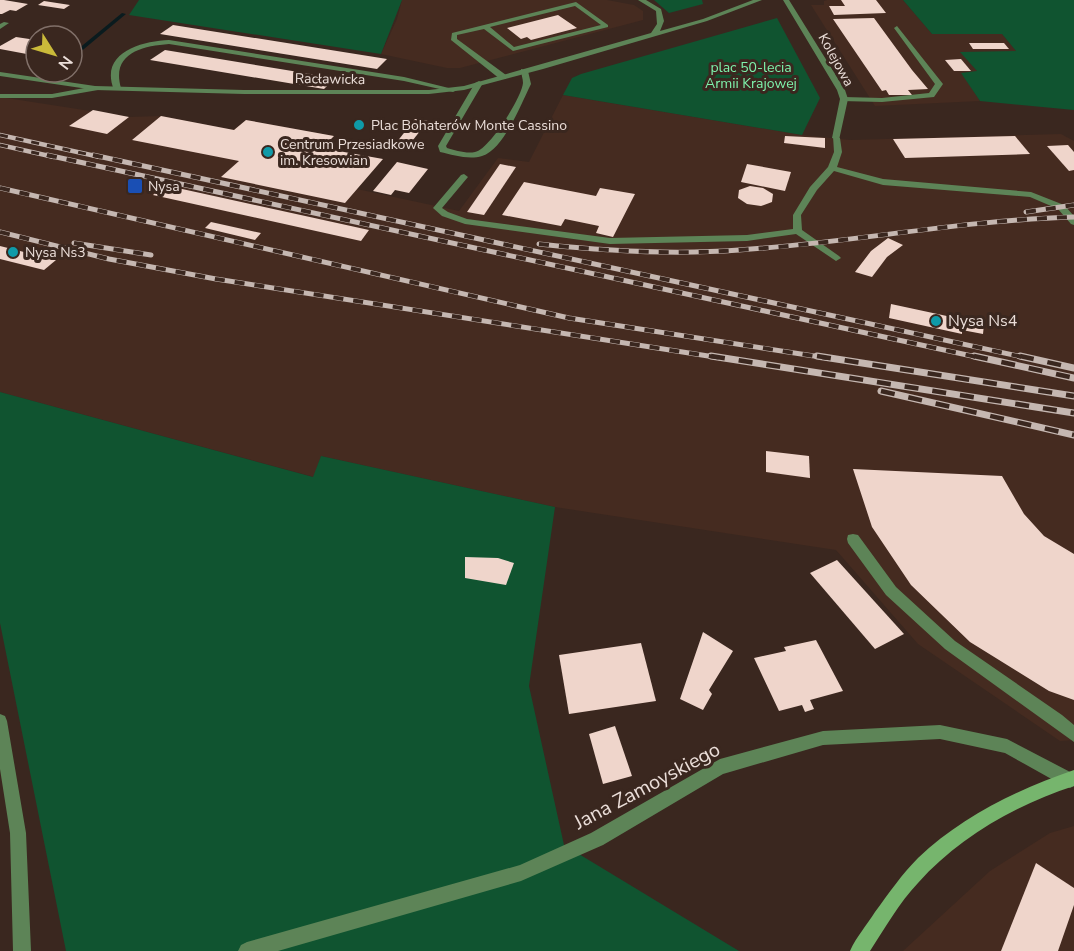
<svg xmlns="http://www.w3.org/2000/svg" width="1074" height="951" font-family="'Nunito Sans',sans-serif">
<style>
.built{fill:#452b20}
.green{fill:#105430}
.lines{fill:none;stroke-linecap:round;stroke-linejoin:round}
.stream{fill:#0a1b1e;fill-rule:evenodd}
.building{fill:#efd5cb}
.lane{fill:#5d8457;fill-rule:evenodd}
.street{fill:#5d8457;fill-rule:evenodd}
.secondary{fill:#76b56d;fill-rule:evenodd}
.rail-far2-casing{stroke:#c5b7b1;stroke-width:4.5}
.rail-far1-casing{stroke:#c5b7b1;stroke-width:5}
.rail-casing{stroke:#c5b7b1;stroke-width:7}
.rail-far2{stroke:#3a271f;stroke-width:3;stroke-dasharray:8;stroke-linecap:butt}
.rail-far1{stroke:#3a271f;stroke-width:4;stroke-dasharray:10;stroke-linecap:butt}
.rail{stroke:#3a271f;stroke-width:4.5;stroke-dasharray:14;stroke-linecap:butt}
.culture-dot{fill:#0f9aa8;stroke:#3a271f;stroke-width:2}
.transit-dot{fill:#1a4fb4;stroke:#3a271f;stroke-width:2}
.labels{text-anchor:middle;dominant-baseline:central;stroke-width:6;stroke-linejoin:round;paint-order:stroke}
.far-street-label{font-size:14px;fill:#ebded9;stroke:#3a271f}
.far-park-label{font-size:14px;fill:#7ef3ac;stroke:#3a271f}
.far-poi-label{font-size:14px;fill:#ebded9;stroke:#3a271f;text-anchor:start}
.poi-label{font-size:16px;fill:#ebded9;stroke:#3a271f;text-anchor:start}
.near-street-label{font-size:20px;fill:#ebded9;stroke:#3a271f}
</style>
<rect width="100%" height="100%" fill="#3a271f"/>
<g class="built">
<path d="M402 0H607L634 5 643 11V20L460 68H447L381 54 397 19Z"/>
<path d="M827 0H903L932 34H1002L1017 52H961L978 72 962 73 980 101 875 106 811 5H824V1Z"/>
<path d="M563 95 802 135 850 140 1061 134 1074 141V740L1060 741 918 644 836 550 555 507 321 456 314 477 0 392V97L129 117 161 116 233 130 246 120 334 136 323 148 351 154 357 189 459 211 498 158 529 162Z"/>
<path d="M1074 826V951H903L990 871 1050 833Z"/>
</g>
<g class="green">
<path d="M139 0H402L381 54 129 15Z"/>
<path d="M654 0H702L703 4 669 13Z"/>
<path d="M903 0H1074V110L980 101 961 73 977 71 960 52 1016 51 1002 34H932Z"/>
<path d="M777 18 820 98 802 135 563 95 572 78 581 74Z"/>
<path d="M0 392 313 477 321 456 555 507 529 686 564 845 739 951H66L0 623Z"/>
</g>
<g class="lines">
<g class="stream">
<path d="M122 13 126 14 72 59V54Z"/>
<path d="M51 72H57L52 76H48L47 75Z"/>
</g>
</g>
<g class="building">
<path d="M0 0H4L28 4 16 11 10 10 2 14H0Z"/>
<path d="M841 0H876L886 13 834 15 829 6H845Z"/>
<path d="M44 1 70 5 64 9 38 5Z"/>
<path d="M558 15 577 28 531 40 527 37 521 39 507 28Z"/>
<path d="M874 18 912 70 928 89 908 90 912 95H889L886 90 882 91 833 19Z"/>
<path d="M173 25 387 59 377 69 160 34Z"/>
<path d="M16 37 36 40V52L32 55 0 49V46Z"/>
<path d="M969 43H1004L1009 49H973Z"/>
<path d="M165 50 335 78 324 89 150 60Z"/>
<path d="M961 59 971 71H954L945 60Z"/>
<path d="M93 110 129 117 107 134 69 126Z"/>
<path d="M161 116 234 130 246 120 334 136 322 148 383 159 345 203 221 177 239 161 132 140Z"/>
<path d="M415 119 428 121 409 145 396 143Z"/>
<path d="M785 136 825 138V148L784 143Z"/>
<path d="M1015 136 1030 154 905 158 893 139Z"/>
<path d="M1068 145 1074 152V170L1069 171 1047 146Z"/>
<path d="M397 162 428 169 409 193 395 190 391 195 373 191Z"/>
<path d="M500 164 516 167 484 215 467 212Z"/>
<path d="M747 164 791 172 785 191 741 182Z"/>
<path d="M524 182 596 196 600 188 635 194 613 237 596 233 599 226 565 219 561 226 502 215Z"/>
<path d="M164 185 369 230 361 241 153 195Z"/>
<path d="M750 186 763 188 773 194 772 202 761 206 747 204 738 198 739 190Z"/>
<path d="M211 222 261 233 255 240 205 228Z"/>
<path d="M888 238 903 245 887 257 872 277 855 272 871 251Z"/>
<path d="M0 246 56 260 44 270 0 259Z"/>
<path d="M891 304 984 324 983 334 962 330V334L889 318Z"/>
<path d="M766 451 809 456 810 478 766 472Z"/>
<path d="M853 469 1002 476 1024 514 1044 536 1074 554V700L1049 691 970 642 911 585 872 527Z"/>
<path d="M465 557 498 558 514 563 506 585 465 578Z"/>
<path d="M837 560 904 634 875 649 810 573Z"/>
<path d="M703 632 733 651 709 690 712 694 703 710 680 699Z"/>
<path d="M816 640 843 691 810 700 814 709 805 712 802 705 779 711 754 658 786 651 784 647Z"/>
<path d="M641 643 656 701 569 714 559 655Z"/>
<path d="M615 726 632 776 603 784 589 734Z"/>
<path d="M1036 863 1074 888V905L1058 951H1001Z"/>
</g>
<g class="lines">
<g class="lane">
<path d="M576 2 608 25V27L513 51 484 29 457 35V39L506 75V79H500L451 40 452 33ZM575 6 601 25 514 47 490 27Z"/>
<path d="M4 22 9 23 0 29V24Z"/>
<path d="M897 26 943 84 934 97 882 102 841 101 840 99 844 97 882 98 929 93 935 84 894 28Z"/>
<path d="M169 40 404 77 457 90 453 92 404 81 169 44C141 46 111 54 121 88L114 90C99 53 141 41 169 40Z"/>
<path d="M521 69 528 71 531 84C521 104 504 149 482 156 469 160 453 155 440 152L438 146 475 83 479 81 483 83 446 146 447 148C455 150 466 154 475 152 489 150 522 97 523 83 523 79 521 74 521 69Z"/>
<path d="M95 86 99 88 98 90 52 98H0V94H52Z"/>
<path d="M833 136 840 138 842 152 837 167 883 179 1031 192 1064 205 1074 216V225L1071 224 1058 209 1030 197 883 185 834 171 817 190 801 215 802 230 839 256 841 258 836 261 796 234 747 241 610 244 465 224 442 216 433 208 461 175 464 174 468 177 442 208 448 212 467 219 610 238 747 235 793 229V215L810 187 828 167 834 152Z"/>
<path d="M853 534 858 535 896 587 955 641 1062 715 1074 725V742L945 649 886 595 848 543 847 539 848 535Z"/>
</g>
<g class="street">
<path d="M638 0H646L661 9 664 21 660 31 703 19 753 0H762L707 21 543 69 464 90 429 94H244L95 90 0 76V72L95 86 244 90H429L464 86 651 33 657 24 656 11Z"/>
<path d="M783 0H789L845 90 848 99 839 140 832 138 840 99 837 90Z"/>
<path d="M0 714 5 716 7 721 26 833 31 951H13L10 833 0 769Z"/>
<path d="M940 725 1007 739 1074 774V786L1070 788 1064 786 1005 753 940 739 823 745 723 774 603 845 521 881 278 951H238L241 945 247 942 520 865 591 833 720 759 823 731Z"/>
</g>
<path class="secondary" d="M1074 770V786C1016 805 959 837 918 883 899 903 885 928 870 951H850C856 937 867 925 875 912 889 893 902 874 918 858 961 817 1018 789 1074 770Z"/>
<g class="rail-far2-casing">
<g id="rail-far2">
<path d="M0 135 100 157"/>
<path d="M0 145 54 157"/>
</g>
</g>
<g class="rail-far1-casing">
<g id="rail-far1">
<path d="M47 155 981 358"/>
<path d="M93 155 1027 358"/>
<path d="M0 188 569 318 827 358"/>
<path d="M1026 212 1074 205"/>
<path d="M0 232 109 259 216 279 721 358"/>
<path d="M74 243 151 255"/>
<path d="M539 244C605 251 672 255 739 250 851 243 961 220 1074 217"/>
</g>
</g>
<g class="rail-casing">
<g id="rail">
<path d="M711 356 1074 413"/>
<path d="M817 356 1074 396"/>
<path d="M974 356 1074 378"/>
<path d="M1020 356 1074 368"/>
<path d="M881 391 1074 435"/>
</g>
</g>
<use href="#rail-far2" class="rail-far2"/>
<use href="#rail-far1" class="rail-far1"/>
<use href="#rail" class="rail"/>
</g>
<g class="culture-dot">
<circle cx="359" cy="125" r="6"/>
<circle cx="268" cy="152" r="6"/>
<circle cx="13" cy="252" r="6"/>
<circle cx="936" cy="321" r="6"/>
</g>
<rect class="transit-dot" x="127" y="178" width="16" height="16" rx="3"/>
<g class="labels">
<g class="far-street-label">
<text transform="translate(836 60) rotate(61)">Kolejowa</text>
<text transform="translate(330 79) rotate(1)">Racławicka</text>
</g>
<g class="far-park-label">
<text x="751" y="67">plac 50-lecia<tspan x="751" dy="16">Armii Krajowej</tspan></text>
</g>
<g class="far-poi-label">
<text x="371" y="125">Plac Bohaterów Monte Cassino</text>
<text x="280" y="144">Centrum Przesiadkowe<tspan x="280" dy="16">im. Kresowian</tspan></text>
<text x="148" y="186">Nysa</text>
<text x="25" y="252">Nysa Ns3</text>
</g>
<g class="poi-label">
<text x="948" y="321">Nysa Ns4</text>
</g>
<g class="near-street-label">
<text transform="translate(647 786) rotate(-28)">Jana Zamoyskiego</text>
</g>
</g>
<g transform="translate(54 54) rotate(127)"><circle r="28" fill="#3a271f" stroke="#817069" stroke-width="1.5"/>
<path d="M0-4.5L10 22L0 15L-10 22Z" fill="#caba3a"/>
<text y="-9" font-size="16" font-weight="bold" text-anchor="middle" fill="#ebded9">N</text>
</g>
</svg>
